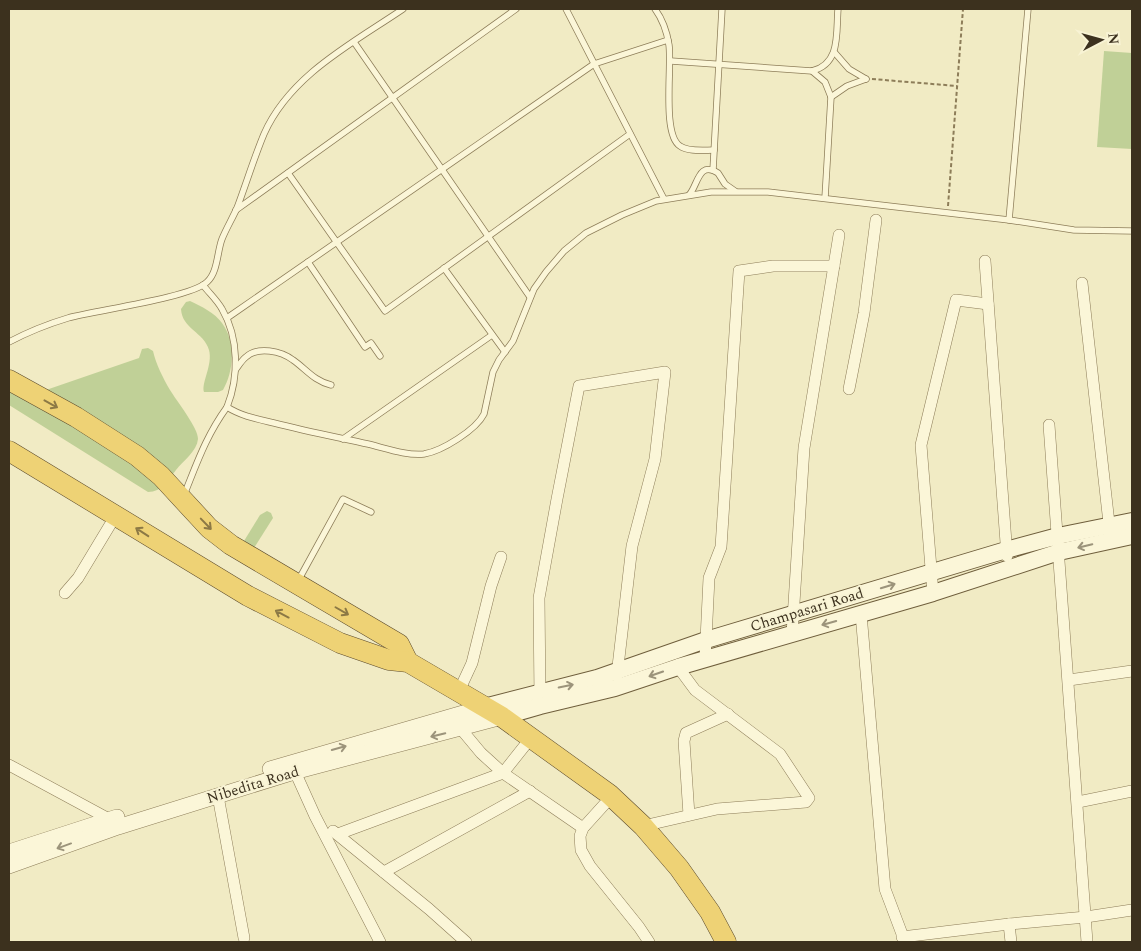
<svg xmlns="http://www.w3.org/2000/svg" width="1141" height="951" font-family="Spectral,serif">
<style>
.green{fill:#c0d097}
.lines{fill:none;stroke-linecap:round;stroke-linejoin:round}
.service-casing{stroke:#8d7d59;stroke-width:7}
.minor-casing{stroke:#8d7d59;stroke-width:12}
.tertiary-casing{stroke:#8d7d59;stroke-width:16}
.secondary-casing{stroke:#6f5e3c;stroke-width:18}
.trunk-casing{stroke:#5b4a2d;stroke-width:21}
.path{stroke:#8d7d59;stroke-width:2;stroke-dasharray:4 2.5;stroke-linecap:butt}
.service{stroke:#fbf6d8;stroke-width:5.5}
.minor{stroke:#fbf6d8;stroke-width:11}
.tertiary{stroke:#fbf6d8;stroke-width:15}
.secondary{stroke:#fbf6d8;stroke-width:16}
.trunk{stroke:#eed275;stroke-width:20}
.oneway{stroke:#8c7945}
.oneway2{stroke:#9c947b}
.labels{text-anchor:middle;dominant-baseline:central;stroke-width:4;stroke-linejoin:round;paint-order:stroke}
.street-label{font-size:15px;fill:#3c311e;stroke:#f8f3d4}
</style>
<rect width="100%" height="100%" fill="#f1ebc4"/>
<g class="green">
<path d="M1104 51 1132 53V149L1097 147Z"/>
<path d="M190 301C201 306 215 313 222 323 236 342 234 371 223 390L218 392H204C201 383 213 365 209 350 204 332 182 329 181 309L186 302Z"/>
<path d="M148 348 153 351C156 364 163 378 170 390 176 400 199 429 198 439 197 451 183 461 176 470 168 480 162 492 148 492L9 405V371L16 372 46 390 139 358 142 349Z"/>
<path d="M267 511 271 513 273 518 254 548 244 541 260 515Z"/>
</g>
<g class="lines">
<g class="service-casing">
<g id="service">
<path d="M566 9 664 199"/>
<path d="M655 9C663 20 667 32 669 45 672 67 662 135 680 146 688 152 704 150 714 150"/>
<path d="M354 42 530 297"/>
<path d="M835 53 849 69 866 79"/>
<path d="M671 61 812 71C841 64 836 33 838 9"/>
<path d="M812 71 825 82 831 97 825 198"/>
<path d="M831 97 847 86 866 79"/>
<path d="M713 170 722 9"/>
<path d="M288 173 385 311 630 134"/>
<path d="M689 195C698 186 698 160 718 173L725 184 735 191"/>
<path d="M236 210 516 9"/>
<path d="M1009 220 1028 9"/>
<path d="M308 262 365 347 371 343 380 356"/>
<path d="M444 268 505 352"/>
<path d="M203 285C209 293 217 300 222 309 239 338 239 377 227 407"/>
<path d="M227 318 594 64 668 40"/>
<path d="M9 342C28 332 48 324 68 318 97 310 190 298 207 282 218 272 217 252 222 239 226 229 232 219 237 208 246 184 254 158 264 134 290 75 353 43 403 9"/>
<path d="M236 369C239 365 242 360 246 357 258 346 281 351 293 360 306 369 314 381 331 385"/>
<path d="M343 439 492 335"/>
<path d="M184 495C197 463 206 436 227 407 241 416 257 419 274 423 305 431 336 437 368 444 385 448 407 456 424 454 442 451 476 430 484 414L493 372 499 360 513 341 534 289 546 272 564 251 586 233 622 215 656 201 711 192H768L1009 220 1074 230 1132 231"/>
<path d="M298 581 343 499 371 512"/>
</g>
</g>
<g class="minor-casing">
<g id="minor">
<path d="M985 261 1007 556"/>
<path d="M1082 283 1110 532"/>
<path d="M849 389 864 313 876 220"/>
<path d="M1049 425 1087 942"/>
<path d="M65 593 78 578 116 515"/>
<path d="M933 593 921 445 956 300 988 304"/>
<path d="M861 614 885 889 905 942"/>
<path d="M792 634 804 448 839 235"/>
<path d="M705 660 709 578 721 547 739 271 773 266H834"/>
<path d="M1069 680 1132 671"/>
<path d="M459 691 472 663 491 586 501 557"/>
<path d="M540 699 539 598 557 499 579 386 665 372 655 459 632 546 617 675"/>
<path d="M461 729 481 753 503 773 583 828"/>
<path d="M9 765 109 819"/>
<path d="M292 765 315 816 380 942"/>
<path d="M218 796 244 938"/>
<path d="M611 797 583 828 580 836 581 850 590 866 639 927 649 942"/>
<path d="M1078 802 1132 791"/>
<path d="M689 815 684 741 686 733 728 714"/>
<path d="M643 826 717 809 806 802 809 798 780 754 695 690 678 667"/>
<path d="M333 831 429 909 466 942"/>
<path d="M338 834 503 773 530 739"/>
<path d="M384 872 530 791"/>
<path d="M1009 924 1011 942"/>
<path d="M902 937 1009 924 1086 917 1132 910"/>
</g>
</g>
<g class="tertiary-casing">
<g id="tertiary">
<path d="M270 769 484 707"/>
<path d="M9 852 117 817"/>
<path d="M9 866 118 827 294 772 502 717"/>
</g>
</g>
<g class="secondary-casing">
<g id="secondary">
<path d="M484 707 597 678 706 640 1006 550 1058 536 1132 521"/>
<path d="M502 717 540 706 615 688 678 667 933 593 1059 552 1132 536"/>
</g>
</g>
<g class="trunk-casing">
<g id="trunk">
<path d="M9 380 76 417 137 456 161 476 209 528 231 545 399 644 408 662"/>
<path d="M9 451 248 596 340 643 389 660 408 662 502 717 609 794 643 826 679 868 710 912 726 942"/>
</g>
</g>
<g class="path">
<path d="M872 79 957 86"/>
<path d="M948 206 963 9"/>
</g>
<use href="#service" class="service"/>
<use href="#minor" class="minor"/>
<use href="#tertiary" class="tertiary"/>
<use href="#secondary" class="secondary"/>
<use href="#trunk" class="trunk"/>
</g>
<defs><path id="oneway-shaft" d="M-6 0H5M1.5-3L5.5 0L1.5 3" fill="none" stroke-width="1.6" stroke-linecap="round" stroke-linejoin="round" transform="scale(1.25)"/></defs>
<g class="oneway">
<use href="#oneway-shaft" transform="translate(51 404) rotate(29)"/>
<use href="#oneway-shaft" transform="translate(206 524) rotate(46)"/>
<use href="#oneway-shaft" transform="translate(142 532) rotate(-147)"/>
<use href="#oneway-shaft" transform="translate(342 611) rotate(30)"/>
<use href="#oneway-shaft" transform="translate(282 614) rotate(-152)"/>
</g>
<g class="oneway2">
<use href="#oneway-shaft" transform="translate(1085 546) rotate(167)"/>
<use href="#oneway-shaft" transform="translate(888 586) rotate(-17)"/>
<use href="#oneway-shaft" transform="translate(829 623) rotate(164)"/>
<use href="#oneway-shaft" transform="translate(656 674) rotate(161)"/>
<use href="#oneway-shaft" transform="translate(566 686) rotate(-12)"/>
<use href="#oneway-shaft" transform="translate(438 735) rotate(166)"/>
<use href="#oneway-shaft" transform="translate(339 748) rotate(-16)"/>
<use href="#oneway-shaft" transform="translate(64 846) rotate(160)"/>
</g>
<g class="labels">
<g class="street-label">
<text transform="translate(807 610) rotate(-17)">Champasari Road</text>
<text transform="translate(253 785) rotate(-17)">Nibedita Road</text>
</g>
</g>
<rect width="1141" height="951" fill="none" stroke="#3c311e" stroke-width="20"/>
<g transform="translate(1101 40) rotate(84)" stroke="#f8f3d4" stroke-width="4" paint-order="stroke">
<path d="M0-4L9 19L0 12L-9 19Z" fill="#3c311e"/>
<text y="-8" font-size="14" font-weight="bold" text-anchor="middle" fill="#3c311e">N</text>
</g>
</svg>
